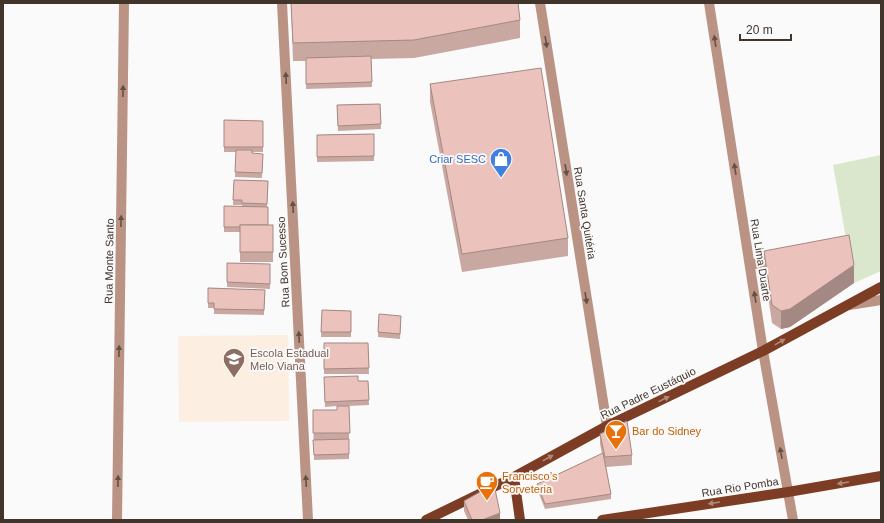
<svg xmlns="http://www.w3.org/2000/svg" width="884" height="523" font-family="Arial,sans-serif">
<style>
.education{fill:#fceee0}
.green{fill:#dbe7cc}
.lines{fill:none;stroke-linecap:round;stroke-linejoin:round}
.minor{stroke:#ba9385;stroke-width:10}
.major{stroke:#7d3d25;stroke-width:10}
.wall{fill:#caa8a2}
.shaded-wall{fill:#a48884}
.building{fill:#ebc3bc;stroke:#a48884}
.oneway{fill:#655046}
.oneway2{fill:#af897a}
.labels{text-anchor:middle;dominant-baseline:central;stroke-width:3.5;stroke-linejoin:round;paint-order:stroke}
.shop-label{font-size:11px;fill:#366cbe;stroke:#fafafa;text-anchor:end}
.street-label{font-size:11px;fill:#41342b;stroke:#fafafa}
.education-label{font-size:11px;fill:#785e54;stroke:#fafafa;text-anchor:start}
.food-label{font-size:11px;fill:#c56008;stroke:#fafafa;text-anchor:start}
</style>
<rect width="100%" height="100%" fill="#fafafa"/>
<path class="education" d="M288 335 289 421 179 422 178 336Z"/>
<path class="green" d="M881 155V271L854 283 833 165Z"/>
<g class="lines">
<g class="minor">
<path d="M282 3 308 520"/>
<path d="M540 3 607 426"/>
<path d="M709 3 763 351 793 520"/>
<path d="M750 265 777 259"/>
<path d="M849 305 881 300"/>
<path d="M117 520 124 3"/>
</g>
<g class="major">
<path d="M514 477 520 520"/>
<path d="M426 520 514 477 607 426 763 351 881 287"/>
<path d="M602 520 788 492 881 476"/>
</g>
</g>
<g class="wall">
<path d="M291 3H518L520 20V38L414 58 371 59 372 87 306 89V61H293Z"/>
<path d="M430 84 568 238V256L462 272 430 102Z"/>
<path d="M380 104 381 129 338 131 337 105Z"/>
<path d="M224 120 263 121V152H252V153L263 159 262 178 235 177 236 152H224Z"/>
<path d="M374 134V161L317 162V135Z"/>
<path d="M234 180 268 181 267 207 268 225H273V262H240V232H224V206L242 207V205H233Z"/>
<path d="M764 251 854 283 790 327 781 329 772 323 764 269Z"/>
<path d="M227 263 270 264V289L227 287Z"/>
<path d="M208 288 265 290 264 315 214 314V308H208Z"/>
<path d="M322 310 351 311V337H321Z"/>
<path d="M401 321 400 339 378 337V332Z"/>
<path d="M324 343H368L369 374H324Z"/>
<path d="M324 377 358 381H368L369 405 349 406V459L314 460 313 410H337V406L325 407Z"/>
<path d="M600 434 632 455V465L606 467 611 494V499L545 509 537 489V484L602 454 600 444Z"/>
<path d="M464 501 500 520H468L464 511Z"/>
</g>
<g class="shaded-wall">
<path d="M854 265V283L790 327 781 329V311Z"/>
<path d="M500 513V520H482Z"/>
</g>
<g class="building">
<path d="M291 3H518L520 20 414 40 293 43Z"/>
<path d="M371 56 372 82 306 84V58Z"/>
<path d="M541 68 568 238 462 254 430 84Z"/>
<path d="M380 104 381 124 338 126 337 105Z"/>
<path d="M224 120 263 121V147H224Z"/>
<path d="M374 134V156L317 157V135Z"/>
<path d="M236 150H252V153L263 154 262 173 235 172Z"/>
<path d="M234 180 268 181 267 204 242 203V200H233Z"/>
<path d="M224 206 268 207V225H240V227H224Z"/>
<rect x="240" y="225" width="33" height="27"/>
<path d="M849 235 854 265 790 309 781 311 772 305 764 251Z"/>
<path d="M227 263 270 264V284L227 282Z"/>
<path d="M208 288 265 290 264 310 214 309V303H208Z"/>
<path d="M322 310 351 311V332H321Z"/>
<path d="M379 314 401 316 400 334 378 332Z"/>
<path d="M324 343H368L369 368 324 369Z"/>
<path d="M358 376V381H368L369 400 325 402 324 377Z"/>
<path d="M337 406H349L350 433H313V410H337Z"/>
<path d="M627 421 632 455 605 457 600 434Z"/>
<path d="M349 439V454L314 455 313 440Z"/>
<path d="M603 453 611 494 545 504 537 484Z"/>
<path d="M494 484 500 513 482 520H472L464 501Z"/>
</g>
<defs><path id="oneway-solid" d="M-6-.8H1V-3.2L6.5 0L1 3.2V.8H-6Z"/></defs>
<g class="oneway">
<use href="#oneway-solid" transform="translate(715 41) rotate(-99)"/>
<use href="#oneway-solid" transform="translate(546 42) rotate(81)"/>
<use href="#oneway-solid" transform="translate(286 78) rotate(-93)"/>
<use href="#oneway-solid" transform="translate(123 91) rotate(-89)"/>
<use href="#oneway-solid" transform="translate(735 169) rotate(-99)"/>
<use href="#oneway-solid" transform="translate(566 170) rotate(81)"/>
<use href="#oneway-solid" transform="translate(293 207) rotate(-93)"/>
<use href="#oneway-solid" transform="translate(121 221) rotate(-89)"/>
<use href="#oneway-solid" transform="translate(755 297) rotate(-99)"/>
<use href="#oneway-solid" transform="translate(586 298) rotate(81)"/>
<use href="#oneway-solid" transform="translate(299 337) rotate(-93)"/>
<use href="#oneway-solid" transform="translate(119 351) rotate(-89)"/>
<use href="#oneway-solid" transform="translate(781 453) rotate(-100)"/>
<use href="#oneway-solid" transform="translate(118 481) rotate(-89)"/>
<use href="#oneway-solid" transform="translate(306 481) rotate(-93)"/>
</g>
<g class="oneway2">
<use href="#oneway-solid" transform="translate(780 342) rotate(-29)"/>
<use href="#oneway-solid" transform="translate(664 399) rotate(-26)"/>
<use href="#oneway-solid" transform="translate(548 458) rotate(-29)"/>
<use href="#oneway-solid" transform="translate(843 483) rotate(171)"/>
<use href="#oneway-solid" transform="translate(714 503) rotate(171)"/>
</g>
<defs>
<g id="shop-pin" transform="scale(1.15)"><path d="M0 17L-7.5 6A9.5 9.5 0 1 1 7.5 6Z" fill="#3f7fe0" stroke="#fafafa"/><path d="M-5-2.5h2.3a2.7 3.5 0 0 1 5.4 0H5L5.5 6h-11ZM-1.5-2.5h3a1.5 2.3 0 0 0-3 0Z" fill="#fff"/></g>
<g id="school-pin" transform="scale(1.15)"><path d="M0 17L-7.5 6A9.5 9.5 0 1 1 7.5 6Z" fill="#8d6e63" stroke="#fafafa"/><path d="M0-5L7-2L0 1L-7-2ZM-4 1L0 2.5L4 1V4Q0 6-4 4Z" fill="#fff"/></g>
<g id="bar-pin" transform="scale(1.15)"><path d="M0 17L-7.5 6A9.5 9.5 0 1 1 7.5 6Z" fill="#e8710a" stroke="#fafafa"/><path d="M-6-5H6L.8 .8V4.5H3.5V6h-7V4.5H-.8V.8Z" fill="#fff"/></g>
<g id="cafe-pin" transform="scale(1.15)"><path d="M0 17L-7.5 6A9.5 9.5 0 1 1 7.5 6Z" fill="#e8710a" stroke="#fafafa"/><path d="M-5.5-4.5H6V0H3Q3 3.5 0 3.5H-2.5Q-5.5 3.5-5.5 0ZM3-3.2v2h1.7v-2ZM-6 4.5H4V6H-6Z" fill="#fff"/></g>
</defs>
<g fill-rule="evenodd">
<use href="#shop-pin" x="501" y="159"/>
<use href="#school-pin" x="234" y="359"/>
<use href="#bar-pin" x="616" y="431"/>
<use href="#cafe-pin" x="487" y="482"/>
</g>
<g class="labels">
<g class="shop-label">
<text x="486" y="159">Criar SESC</text>
</g>
<g class="street-label">
<text transform="translate(585 213) rotate(81)">Rua Santa Quitéria</text>
<text transform="translate(761 260) rotate(81)">Rua Lima Duarte</text>
<text transform="translate(109 261) rotate(-89)">Rua Monte Santo</text>
<text transform="translate(283 262) rotate(-93)">Rua Bom Sucesso</text>
<text transform="translate(648 393) rotate(-26)">Rua Padre Eustáquio</text>
<text transform="translate(740 487) rotate(-9)">Rua Rio Pomba</text>
</g>
<g class="education-label">
<text x="250" y="353">Escola Estadual<tspan x="250" dy="13">Melo Viana</tspan></text>
</g>
<g class="food-label">
<text x="632" y="431">Bar do Sidney</text>
<text x="502" y="476">Francisco’s<tspan x="502" dy="13">Sorveteria</tspan></text>
</g>
</g>
<rect width="884" height="523" fill="none" stroke="#41342b" stroke-width="8"/>
<path d="M740 34v6h51v-6" fill="none" stroke="#41342b" stroke-width="2"/>
<text x="746" y="34" font-size="12" fill="#41342b" stroke="#fafafa" stroke-width="3" paint-order="stroke">20 m</text>
</svg>
